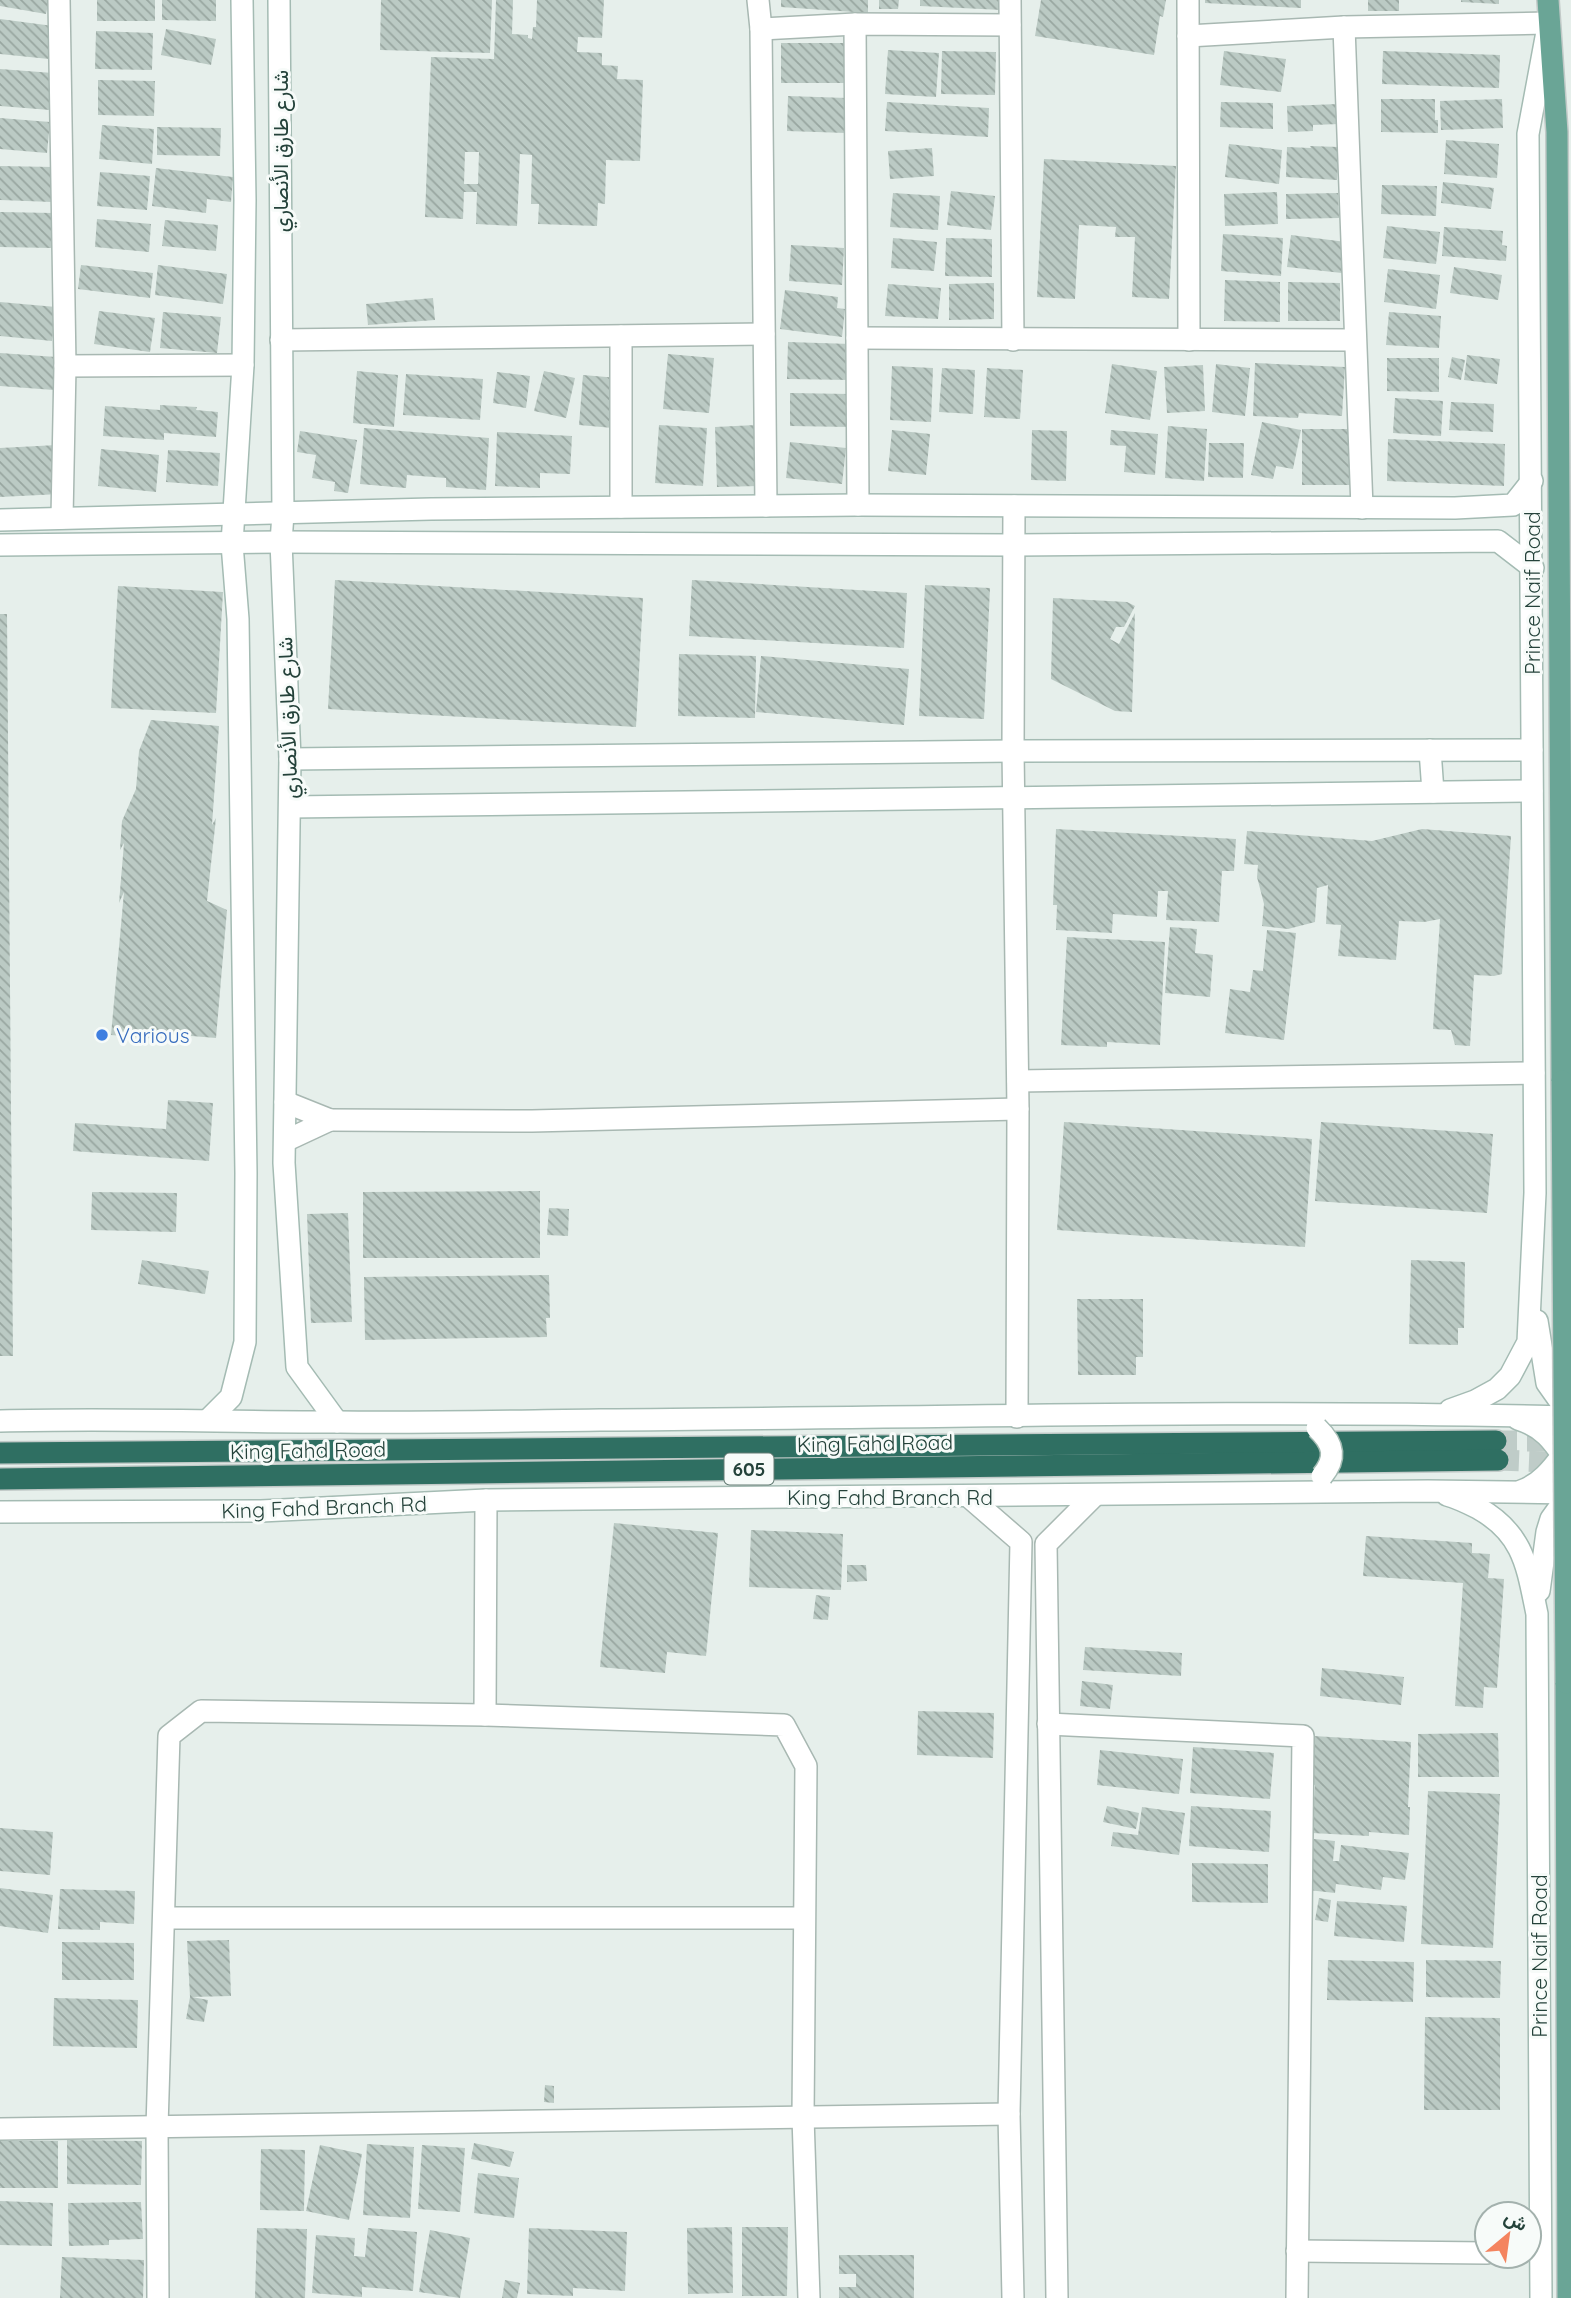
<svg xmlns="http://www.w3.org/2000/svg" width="1571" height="2298" font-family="Quicksand,Vazirmatn,sans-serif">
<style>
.building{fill:url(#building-back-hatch);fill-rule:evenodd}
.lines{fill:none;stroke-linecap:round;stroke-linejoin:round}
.highway-tunnel{stroke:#bfccc8;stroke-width:21;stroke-dasharray:21 10;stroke-linecap:butt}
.street-casing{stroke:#a8b8b2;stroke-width:24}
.secondary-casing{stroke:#a4bbb3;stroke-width:24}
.primary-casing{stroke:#c2cac8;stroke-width:24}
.highway-casing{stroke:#c2cac8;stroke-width:24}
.street{stroke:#fff;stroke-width:21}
.secondary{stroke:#fff;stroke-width:21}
.primary{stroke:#6aa596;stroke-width:21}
.highway{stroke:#2f6f62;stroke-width:21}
.secondary-bridge-casing{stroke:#a4bbb3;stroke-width:24;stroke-linecap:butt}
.primary-bridge-casing{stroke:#c2cac8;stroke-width:24;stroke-linecap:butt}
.secondary-bridge{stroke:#fff;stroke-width:21}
.primary-bridge{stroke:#6aa596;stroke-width:21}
.shop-dot{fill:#3f7fe0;stroke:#f7fbf9;stroke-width:2.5}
.labels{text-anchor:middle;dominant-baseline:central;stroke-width:6;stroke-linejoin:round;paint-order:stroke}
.shield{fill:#f7fbf9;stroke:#637a73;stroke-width:2}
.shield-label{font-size:19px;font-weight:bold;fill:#24423a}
.street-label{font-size:21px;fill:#24423a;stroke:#f7fbf9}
.shop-label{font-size:21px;fill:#366cbe;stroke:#f7fbf9;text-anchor:start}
</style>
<defs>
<pattern id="building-back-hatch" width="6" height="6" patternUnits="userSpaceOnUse" patternTransform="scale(1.75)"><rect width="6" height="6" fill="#bbcac4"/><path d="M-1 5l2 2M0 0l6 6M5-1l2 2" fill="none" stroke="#98a6a0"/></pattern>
</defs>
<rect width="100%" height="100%" fill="#e6efeb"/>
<g class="building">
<path d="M0 0H49L46 14 0 6Z"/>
<rect x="97" y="0" width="58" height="21"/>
<path d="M162 0H216V21L162 20Z"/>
<path d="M381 0H492L490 53 380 50Z"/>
<path d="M496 0H513L512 34 528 35V38L532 39 533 27H536L537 0H604L602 38 578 37 577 52 602 53V65L618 66 617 79 643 80 640 161 606 160 605 204 598 203 597 226 538 224 539 204H531L532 155 520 154 517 226 476 224 477 192H464L463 219 425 217 431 57 494 59ZM465 152H479L478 184H464Z"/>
<path d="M781 0H868V13L781 7Z"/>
<path d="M879 0H899L898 9H879Z"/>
<path d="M920 0H1002V10L920 6Z"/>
<path d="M1041 0H1166L1163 17 1160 16 1154 55 1035 36Z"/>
<path d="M1205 0H1301V8L1205 3Z"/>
<rect x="1368" y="0" width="31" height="11"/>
<path d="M1461 0H1499V4L1461 2Z"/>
<path d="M0 19 53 26 49 59 0 54Z"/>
<path d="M166 29 216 39 211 65 161 55Z"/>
<path d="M96 31 153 33 152 70 95 69Z"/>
<path d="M781 43H844L845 83H781Z"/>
<path d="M888 50 939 53 936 97 885 94Z"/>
<path d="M942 51 996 52 995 95 941 94Z"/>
<path d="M1224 51 1286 59 1281 92 1220 85Z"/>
<path d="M1383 51 1500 55 1499 88 1382 84Z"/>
<path d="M0 69 53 73 50 110 0 106Z"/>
<path d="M98 80 155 81 154 116 98 115Z"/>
<path d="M788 96 847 98 846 133 787 131Z"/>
<path d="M1381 99H1435V120H1438V133L1381 132Z"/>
<path d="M1502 99 1503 128 1441 130 1440 101Z"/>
<path d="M887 102 989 108 988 137 885 131Z"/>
<path d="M1221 102 1273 103V129L1220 127Z"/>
<path d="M1338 104 1339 124 1313 125V131L1288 132 1287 106Z"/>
<path d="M0 118 50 122 47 153 0 149Z"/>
<path d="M102 125 154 129 152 164 99 159Z"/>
<path d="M157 127 221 128 220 156 157 155Z"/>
<path d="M1446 140 1499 144 1497 178 1444 174Z"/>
<path d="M1229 144 1282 150 1279 184 1225 177Z"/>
<path d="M1310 146 1339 147 1337 180 1286 177 1287 147 1311 148Z"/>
<path d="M932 148 934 176 890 179 888 151Z"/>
<path d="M1044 159 1176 166 1169 299 1132 297 1135 237H1115L1116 227 1079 225 1075 299 1037 297Z"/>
<path d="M0 166 53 167 52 202 0 200Z"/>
<path d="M156 168 233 177 231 202 207 199 206 213 152 206Z"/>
<path d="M100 172 150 176 147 210 97 206Z"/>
<path d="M1443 182 1494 188 1491 209 1441 203Z"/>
<path d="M1382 185 1437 186 1436 216 1381 214Z"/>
<path d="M951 191 995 196 991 230 947 225Z"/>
<path d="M1277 192 1278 224 1225 226 1224 194Z"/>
<path d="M893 193 940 196 938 230 890 227Z"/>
<path d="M1338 193 1339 218 1286 219V194Z"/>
<path d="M0 212 53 213 52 248 0 247Z"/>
<path d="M97 219 151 224 149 252 95 247Z"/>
<path d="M165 220 218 225 216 251 162 246Z"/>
<path d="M1387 226 1440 232 1436 264 1383 258Z"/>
<path d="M1444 227 1503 231 1502 245 1507 246 1506 261 1442 256Z"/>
<path d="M1223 234 1283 238 1281 276 1221 271Z"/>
<path d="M1291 235 1346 242 1342 273 1287 267Z"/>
<path d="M893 238 937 242 934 271 891 268Z"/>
<path d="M946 238 992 239V277L945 276Z"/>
<path d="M791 245 844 248 842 285 789 281Z"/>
<path d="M81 265 153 273 150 298 78 289Z"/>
<path d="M158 265 227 274 223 304 155 295Z"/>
<path d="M1454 267 1502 275 1498 300 1450 293Z"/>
<path d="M1388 269 1440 275 1436 309 1384 302Z"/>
<path d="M1225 280 1280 282V322L1224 321Z"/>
<path d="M1288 282 1340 283V321H1288Z"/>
<path d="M994 283V319L949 320V284Z"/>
<path d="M888 284 941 288 938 319 885 316Z"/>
<path d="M785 290 838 297 837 308 845 309 842 337 780 329Z"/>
<path d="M433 298 435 320 368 325 366 304Z"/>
<path d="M0 302 56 307 52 341 0 336Z"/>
<path d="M99 311 155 318 150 352 94 344Z"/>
<path d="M163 312 221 317 217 353 160 348Z"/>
<path d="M1389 312 1441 316 1439 348 1386 345Z"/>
<path d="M788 342 851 344 850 380 787 379Z"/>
<path d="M0 353 56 357 54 390 0 386Z"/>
<path d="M668 354 714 358 709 413 663 409Z"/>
<path d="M1467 355 1500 359 1497 384 1464 380Z"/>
<path d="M1452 357 1465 360 1461 380 1448 377Z"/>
<path d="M1387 358H1439V392L1387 391Z"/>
<path d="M1255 363 1345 367 1342 416 1299 413 1298 418 1253 416Z"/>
<path d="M1112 364 1157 371 1150 420 1105 413Z"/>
<path d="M1216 364 1250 368 1245 416 1212 412Z"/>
<path d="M1203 365 1205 411 1167 413 1164 367Z"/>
<path d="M892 366 933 368 931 422 890 420Z"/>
<path d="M942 368 975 370 973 414 939 412Z"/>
<path d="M987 368 1023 370 1020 419 984 417Z"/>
<path d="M357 371 398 375 394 427 353 423Z"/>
<path d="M544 371 575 378 566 418 534 411Z"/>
<path d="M497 372 530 376 526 408 493 403Z"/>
<path d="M406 374 483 379 480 420 403 415Z"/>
<path d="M583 375 618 378 613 428 579 425Z"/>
<path d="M790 393 850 394 849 427 790 426Z"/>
<path d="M1395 398 1443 401 1441 436 1393 433Z"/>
<path d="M1451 402 1494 404 1493 432 1449 430Z"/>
<path d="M160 405 197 407 196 410 218 412 216 437 164 433V440L103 436 105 406 160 410Z"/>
<path d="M1262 422 1301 430 1293 469 1276 466 1273 479 1251 475Z"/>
<path d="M659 425 707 428 703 486 655 483Z"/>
<path d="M756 425 759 486 717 487 715 427Z"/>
<path d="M1168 426 1207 429 1204 481 1165 478Z"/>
<path d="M364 428 489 438 486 490 446 487V478L407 475 406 488 360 484Z"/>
<rect x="1302" y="429" width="48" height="56"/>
<path d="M892 430 930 434 926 475 888 471Z"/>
<path d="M1032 430 1067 431 1066 481 1031 480Z"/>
<path d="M1111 430 1158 434 1155 475 1124 472 1126 446 1110 445Z"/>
<path d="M300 431 357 440 348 493 334 491 335 482 312 478 316 455 297 452Z"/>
<path d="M497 432 572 436 570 474 540 473V488L495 486Z"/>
<path d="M1388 439 1505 444 1504 486 1387 481Z"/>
<path d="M790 442 846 448 842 484 786 478Z"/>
<path d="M1209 443H1244L1243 478 1208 477Z"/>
<path d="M57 445 60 494 0 497V448Z"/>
<path d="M101 449 159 455 156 492 98 486Z"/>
<path d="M168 450 220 453 218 486 166 482Z"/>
<path d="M335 580 643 598 636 727 328 709Z"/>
<path d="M692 580 907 593 904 648 689 636Z"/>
<path d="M925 585 990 588 984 719 919 716Z"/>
<path d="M118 586 223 592 216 713 111 708Z"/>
<path d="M1053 598 1127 602 1135 606 1124 627H1116L1110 639 1119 644 1135 613 1132 712 1115 711 1051 679Z"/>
<path d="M0 614H7L13 1356H0Z"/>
<path d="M679 654 756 656 755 718 678 716Z"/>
<path d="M761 656 909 669 904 725 756 712Z"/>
<path d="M151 720 219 726 212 825 216 818 207 901 227 910 216 1038 143 1032 158 1039 111 1035 124 892 119 903 124 843 120 850 122 821 136 789 139 751Z"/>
<path d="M1056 829 1236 839 1234 871H1222L1219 922 1166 920 1168 891H1158L1157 917 1113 914 1112 933 1056 930 1057 905H1053Z"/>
<path d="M1422 829 1511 836 1502 974 1494 976 1474 975 1470 1046 1455 1045 1451 1030 1433 1029 1440 919 1424 922 1399 921 1396 960 1338 956 1341 925 1326 924 1328 885 1317 888 1315 922 1288 929 1262 926 1264 904 1257 877 1258 865 1244 864 1247 831 1372 841Z"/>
<path d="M1170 927 1197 929 1195 953 1213 955 1210 997 1165 993Z"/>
<path d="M1267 930 1296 933 1284 1040 1225 1033 1230 989 1250 992 1253 970 1263 971Z"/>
<path d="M1067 937 1165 942 1160 1045 1107 1042V1047L1061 1045Z"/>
<path d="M168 1100 213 1103 209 1161 73 1151 75 1123 166 1129Z"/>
<path d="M1064 1122 1312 1139 1305 1247 1057 1230Z"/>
<path d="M1321 1122 1493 1134 1487 1213 1315 1201Z"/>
<path d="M540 1191V1258H363V1192Z"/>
<path d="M92 1192 177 1193 176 1232 91 1230Z"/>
<path d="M549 1208 569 1209 568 1236 547 1235Z"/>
<path d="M348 1213 352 1322 311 1323 307 1214Z"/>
<path d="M142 1260 209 1271 205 1294 138 1284Z"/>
<path d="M1411 1260 1465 1262 1464 1328H1458V1345L1409 1344Z"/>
<path d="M549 1275 550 1318H546L547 1337 365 1340 364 1277Z"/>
<path d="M1077 1299H1143V1357H1136V1375H1078Z"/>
<path d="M614 1523 718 1533 706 1656 667 1652 665 1673 600 1667Z"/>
<path d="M751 1530 843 1534 841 1590 749 1587Z"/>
<path d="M1366 1536 1472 1543V1553L1490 1554 1488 1578 1504 1579 1497 1688 1484 1687 1483 1708 1455 1706 1463 1583 1363 1576Z"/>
<path d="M847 1565H866L867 1581 847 1582Z"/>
<path d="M816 1595 830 1597 828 1620 813 1619Z"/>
<path d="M1085 1647 1182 1653 1181 1676 1083 1670Z"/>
<path d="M1322 1668 1404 1677 1401 1705 1320 1696Z"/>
<path d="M1082 1681 1113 1685 1110 1709 1080 1706Z"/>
<path d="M918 1711 994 1713 993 1758 917 1755Z"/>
<path d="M1498 1733 1499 1777H1418V1734Z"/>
<path d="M1314 1736 1411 1742 1408 1807H1410L1409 1835 1369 1832V1836L1312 1833 1315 1785 1311 1784Z"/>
<path d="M1193 1747 1274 1753 1270 1799 1190 1793Z"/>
<path d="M1100 1750 1183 1759 1179 1794 1097 1785Z"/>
<path d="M1428 1791 1500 1794 1493 1948 1421 1944Z"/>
<path d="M1107 1806 1139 1813 1136 1829 1103 1822Z"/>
<path d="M1191 1806 1271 1811 1269 1852 1189 1846Z"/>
<path d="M1142 1807 1185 1813 1179 1855 1111 1846 1113 1832 1138 1835Z"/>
<path d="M0 1828 53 1832 50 1875 0 1871Z"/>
<path d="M1314 1839 1335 1841 1333 1861H1339L1341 1845 1409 1853 1405 1880 1383 1877 1381 1890 1336 1884 1335 1893 1308 1890Z"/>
<path d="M1192 1863 1268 1864V1903L1192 1902Z"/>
<path d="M0 1888 53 1895 48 1933 0 1926Z"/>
<path d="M60 1889 135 1891 134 1924 100 1922V1930L58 1929Z"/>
<path d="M1319 1898 1331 1900 1328 1922 1315 1920Z"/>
<path d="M1337 1901 1407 1906 1404 1942 1334 1936Z"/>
<path d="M229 1940 231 1996 192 1997 208 2000 204 2022 186 2019 190 1997 187 1941Z"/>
<path d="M62 1942 134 1943V1980H62Z"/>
<path d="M1328 1960 1414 1962 1413 2002 1327 2000Z"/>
<path d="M1426 1960 1501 1961 1500 1998 1426 1997Z"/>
<path d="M54 1998 138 2000 137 2048 53 2046Z"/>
<path d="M1425 2017 1500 2018V2110H1424Z"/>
<path d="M545 2085 554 2086V2103L544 2102Z"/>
<path d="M67 2140 142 2141 141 2185 67 2184Z"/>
<rect x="0" y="2141" width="58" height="47"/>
<path d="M474 2143 514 2152 510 2167 471 2159Z"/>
<path d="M367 2144 414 2147 410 2218 363 2215Z"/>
<path d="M320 2145 362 2154 349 2220 306 2211Z"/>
<path d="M422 2145 465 2148 460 2212 418 2209Z"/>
<path d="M261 2149 305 2150 304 2211 260 2210Z"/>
<path d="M478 2173 519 2178 514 2218 474 2213Z"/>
<path d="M0 2201 53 2203 52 2246 0 2245Z"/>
<path d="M141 2202 143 2239 109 2240V2245L69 2246 68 2203Z"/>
<path d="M732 2227 733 2293 688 2294 687 2228Z"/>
<path d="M742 2227H788L787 2296H742Z"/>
<path d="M257 2228 307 2229 305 2298H255Z"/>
<path d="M368 2228 417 2232 413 2291 362 2287V2297L312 2293 316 2235 355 2238 354 2256 365 2257Z"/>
<path d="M529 2228 627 2232 625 2291 573 2288V2296L527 2294Z"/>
<path d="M430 2230 470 2238 460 2298 419 2292Z"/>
<path d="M839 2255H914V2298H839V2287H856V2274H839Z"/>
<path d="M62 2257 144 2260 143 2298H60Z"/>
<path d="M505 2280 520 2283 517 2298H502Z"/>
</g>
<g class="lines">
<g class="highway-tunnel">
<path d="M1496 1441H1565"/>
<path d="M1498 1460 1571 1463"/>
</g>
<g class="street-casing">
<g id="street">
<path d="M59 0 65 366 62 518"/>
<path d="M758 0 761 29 766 506"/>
<path d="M1010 0 1013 340"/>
<path d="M1188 0 1189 340"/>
<path d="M855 24 858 505"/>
<path d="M1344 27 1362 508"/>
<path d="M761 29 855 24 1010 25"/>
<path d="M1188 36 1344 27 1548 23"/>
<path d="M621 336V507"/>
<path d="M857 338 1355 340"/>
<path d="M281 340 764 334"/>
<path d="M65 366 243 365"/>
<path d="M1014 506 1013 751 1018 1109 1017 1417"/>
<path d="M1018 1081 1534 1073"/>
<path d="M330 1120 532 1121 1018 1109"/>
<path d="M285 1141 330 1120 285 1102"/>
<path d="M968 1496 1021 1542 1009 2114 1013 2298"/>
<path d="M485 1715 486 1500"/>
<path d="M1048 1724 1303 1736 1297 2298"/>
<path d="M164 1918H804"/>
<path d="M0 2129 1009 2114"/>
<path d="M1297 2251 1487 2253"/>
<path d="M158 2298 157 2127 169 1736 201 1711 485 1715 784 1725 806 1766 803 2117 809 2298"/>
<path d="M1057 2298 1046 1544 1094 1496"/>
</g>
</g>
<g class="secondary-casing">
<g id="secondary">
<path d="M279 0 283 514 281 542 290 759 284 1163 297 1367 337 1422"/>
<path d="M0 520 431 509 858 505 1455 508 1513 505 1532 481"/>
<path d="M0 545 281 542 1015 545 1498 541 1533 568"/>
<path d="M1430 750 1433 792"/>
<path d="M290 759 1013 751 1532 750"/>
<path d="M290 807 1532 791"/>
<path d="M1537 1321 1547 1383 1569 1414"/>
<path d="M1450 1410 1475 1401 1497 1389 1510 1376 1528 1342 1535 1193 1528 134 1547 32"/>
<path d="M1518 1419C1546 1428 1554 1443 1570 1466"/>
<path d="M208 1420 231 1397 245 1342 246 1173 238 619 232 544 243 365 245 200 242 0"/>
<path d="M0 1421C113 1418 226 1422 339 1422 426 1423 513 1421 600 1420 924 1418 1247 1409 1571 1417"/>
<path d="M1521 1491C1544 1483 1556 1463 1571 1444"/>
<path d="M1447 1495C1458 1498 1468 1503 1478 1508 1524 1534 1527 1566 1537 1614L1541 2298"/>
<path d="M0 1512 261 1511 486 1500 1428 1491 1571 1493"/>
<path d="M1539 1591 1547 1532 1551 1519 1571 1491"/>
</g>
</g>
<g class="primary-casing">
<g id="primary">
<path d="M1548 0 1557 132 1562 1081"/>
<path d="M1566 1683 1568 2298"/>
</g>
</g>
<g class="highway-casing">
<g id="highway">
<path d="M0 1453 1496 1441"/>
<path d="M0 1479 1498 1460"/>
</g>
</g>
<use href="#street" class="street"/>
<use href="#secondary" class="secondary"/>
<use href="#primary" class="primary"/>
<use href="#highway" class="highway"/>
<g class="secondary-bridge-casing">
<path id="secondary-bridge" d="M1317 1428C1334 1444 1337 1458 1322 1476"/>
</g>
<g class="primary-bridge-casing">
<path id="primary-bridge" d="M1562 1081 1566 1683"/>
</g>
<use href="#secondary-bridge" class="secondary-bridge"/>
<use href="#primary-bridge" class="primary-bridge"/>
</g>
<circle class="shop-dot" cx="102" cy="1035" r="7"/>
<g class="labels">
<rect class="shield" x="724.5" y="1453.5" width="49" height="31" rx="5"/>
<g class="shield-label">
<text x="749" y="1469">605</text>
</g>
<g class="street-label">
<text transform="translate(280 151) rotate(-90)">شارع طارق الأنصاري</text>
<text transform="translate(1532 593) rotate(-90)">Prince Naif Road</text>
<text transform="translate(287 718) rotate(-92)">شارع طارق الأنصاري</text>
<text transform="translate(875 1443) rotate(-1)">King Fahd Road</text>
<text transform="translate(308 1450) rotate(-1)">King Fahd Road</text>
<text x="890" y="1497">King Fahd Branch Rd</text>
<text transform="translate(324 1507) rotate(-2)">King Fahd Branch Rd</text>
<text transform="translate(1539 1956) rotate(-90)">Prince Naif Road</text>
</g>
<g class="shop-label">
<text x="116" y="1035">Various</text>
</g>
</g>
<g transform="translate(1508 2235) rotate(29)"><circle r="33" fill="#f7fbf9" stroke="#a3b1ad" stroke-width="2"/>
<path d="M0-5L12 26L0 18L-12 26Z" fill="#f4845f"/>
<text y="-10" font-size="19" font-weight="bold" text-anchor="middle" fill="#24423a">ش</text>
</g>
</svg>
